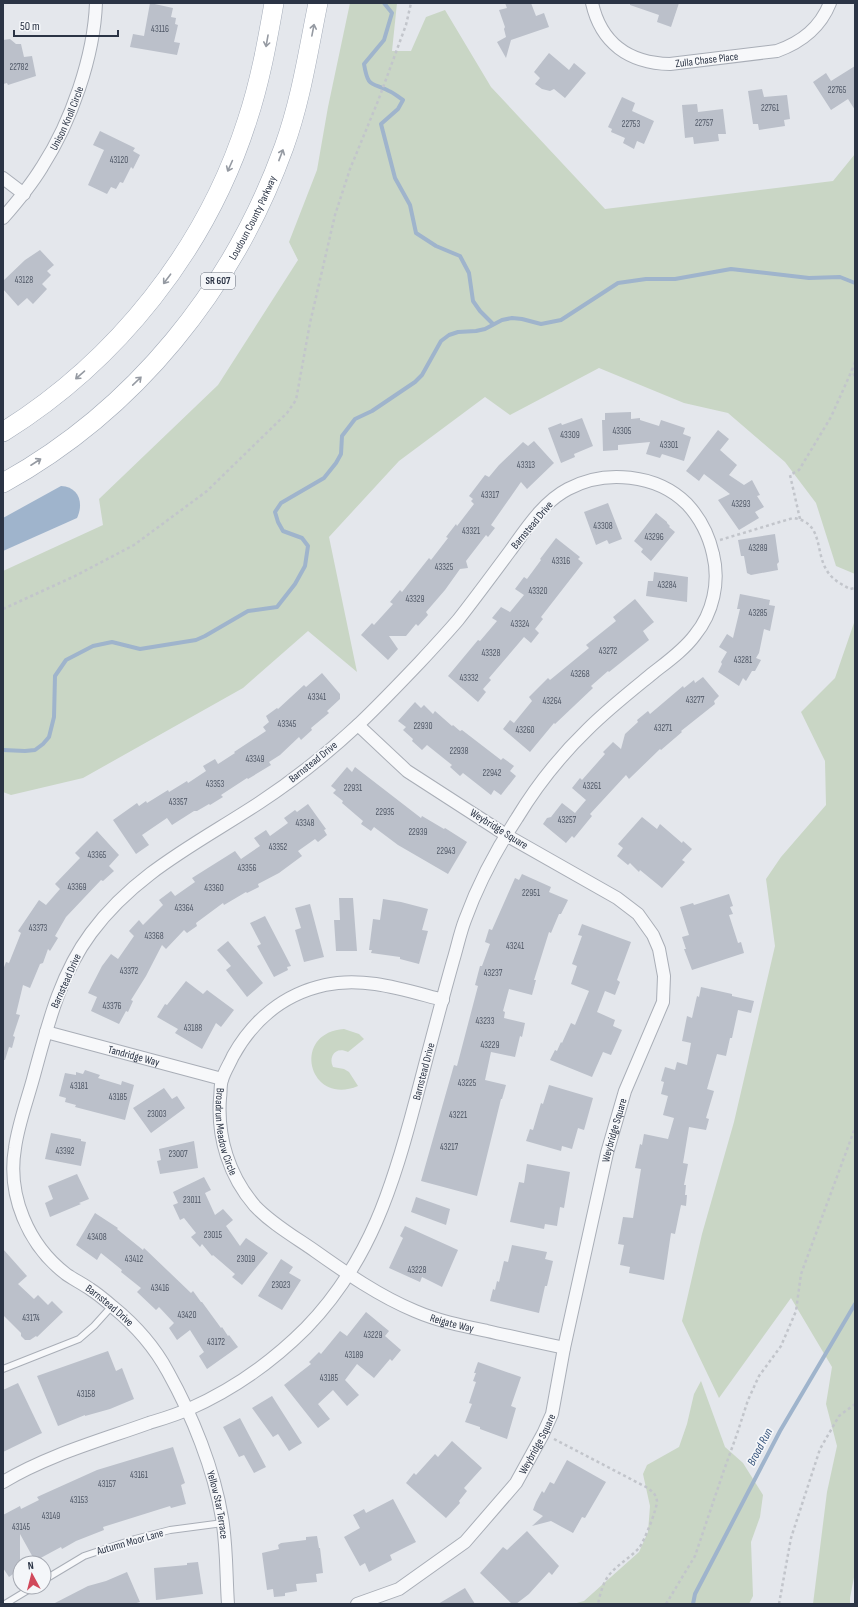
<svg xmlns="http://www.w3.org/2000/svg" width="858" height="1607" font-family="'Sofia Sans Condensed',sans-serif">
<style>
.green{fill:#c9d6c5}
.water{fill:#9fb4cc}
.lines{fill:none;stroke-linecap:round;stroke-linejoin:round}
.stream{stroke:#9fb4cc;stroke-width:4}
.building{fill:#bbc0ca}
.service-casing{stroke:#a9aeb7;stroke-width:8}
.minor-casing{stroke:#a9aeb7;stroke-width:14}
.primary-casing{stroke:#a3abb8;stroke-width:20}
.path{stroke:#c2c5cb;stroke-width:2.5;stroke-dasharray:3 3;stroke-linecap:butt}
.service{stroke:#f7f8fa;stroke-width:6}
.minor{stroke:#f7f8fa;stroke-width:12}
.primary{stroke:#fff;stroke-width:19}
.oneway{stroke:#959aa2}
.labels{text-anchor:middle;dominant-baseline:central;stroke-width:3.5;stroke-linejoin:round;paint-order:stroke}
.number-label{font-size:9px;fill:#4f5766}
.shield{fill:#f4f6f9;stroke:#676e7b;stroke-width:1}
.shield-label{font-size:10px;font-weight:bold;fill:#2b3445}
.street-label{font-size:11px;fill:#2b3445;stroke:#f4f6f9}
.water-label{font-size:12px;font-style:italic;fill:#34527a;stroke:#f4f6f9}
</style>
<rect width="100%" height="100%" fill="#e4e7ec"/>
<g class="green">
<path d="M350 3H397L392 51H411L426 17 445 10 491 87 605 209 833 181 855 154V574L836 566 816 503 785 462 728 413 684 403 599 368 510 415 485 397 399 461 329 537 357 672 308 631 243 688 83 778 11 795 3 792V571L103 525 99 499 218 385 298 260 289 242 317 170 328 107Z"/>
<path d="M855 620V1572L850 1598V1604H813L827 1492 837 1446 826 1404 832 1367 791 1298 719 1398 682 1321 702 1234 734 1122 775 946 766 879 781 857 826 805 825 761 801 712 835 678Z"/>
<path d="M344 1029 359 1034 364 1039 348 1052C336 1046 328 1056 333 1067L344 1069 349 1072 358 1086C309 1107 290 1033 344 1029Z"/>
<path d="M701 1381 725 1447 743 1463 763 1495 760 1517 751 1542 753 1596 749 1604H573L584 1601 639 1552 648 1532 650 1506 643 1474 647 1465 679 1447 687 1424 694 1394Z"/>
</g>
<path class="water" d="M61 486C79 487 84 503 77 518L3 551V518Z"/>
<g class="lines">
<g class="stream">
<path d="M384 3 392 13 384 40 364 64C368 88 371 82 389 91 394 93 398 97 403 100L398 109 381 124 395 178 410 205 416 233 436 246 460 256 469 273 473 301 480 311 493 324"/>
<path d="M3 750 25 751 35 750 43 744 49 737 54 717 55 676 66 660 93 646 112 642 140 649 196 640 205 636 248 611 277 607 295 584 305 566 308 546 302 538 283 531 278 522 275 512 281 503 324 478 336 463 341 454 342 436 355 419 372 411 415 382 422 375 441 341 449 335 458 332 476 331 485 329 502 320 512 318 522 319 541 324 561 320 618 283 646 279H675L731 269 809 278 840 277 855 283"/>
<path d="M693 1604 695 1594 780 1431 855 1304"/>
</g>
</g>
<g class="building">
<path d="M150 3 173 8 171 17 176 18 175 24 178 25 174 42 180 43 177 55 130 47 133 34 144 36Z"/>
<path d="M505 3H531L536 16 544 13 549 27 511 40 506 58 497 42 506 37 504 29 505 27 499 10 507 8Z"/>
<path d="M630 3H679L671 27 657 22 659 15 630 5Z"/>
<path d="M10 39 16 44H21L24 57 32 56 36 76 8 85 7 83 3 84V40Z"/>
<path d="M549 53 569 70 574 63 586 73 565 98 554 89 550 91 542 89 535 84 540 78 534 72Z"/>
<path d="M855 66V110L848 99 831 110 813 82 826 73 831 81Z"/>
<path d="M762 89 764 97 787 95 790 119 784 120 785 126 759 130 758 124H753L748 91Z"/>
<path d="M622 97 635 103 632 111 654 121 644 144 637 141 634 149 623 143 625 138 611 132 612 129 608 127Z"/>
<path d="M697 104 698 112 723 109 726 134H718L719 141 694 144 693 137 685 138 682 105Z"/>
<path d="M100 131 135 148 133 151 140 155 133 169 131 167 123 183 120 182 116 189 111 187 107 194 88 185 104 150 93 145Z"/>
<path d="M40 250 54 265 47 271 51 275 42 284 47 289 33 304 27 298 18 306 3 289V281L25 260Z"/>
<path d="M631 412V419L640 418V420L659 426 661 420 685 428 683 434 691 437 684 461 662 454 660 458 646 454 650 442 618 445V450L603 451 602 420H605V413Z"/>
<path d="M582 418 593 446 574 454 575 457 561 463 548 428 561 423 562 425Z"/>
<path d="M718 430 729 439 720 450 737 465 729 475 744 485 752 480 760 495 757 496 764 507 755 512 759 518 739 530 718 500 730 494 704 474 699 481 686 471Z"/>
<path d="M534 441 554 463 527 489 521 482 491 525 495 528 488 537 486 535 466 561 468 568 460 569 445 590 426 612 428 615 418 626 416 624 406 636H389L398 649 388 660 361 635 372 623 374 625 393 604 390 602 400 590 402 592 429 558 431 560 448 538 446 537 456 524 457 526 474 504 471 501 473 499 469 496 485 475 489 477 499 465 523 442 528 446Z"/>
<path d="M608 503 622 539 609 544 607 540 596 545 584 512Z"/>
<path d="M656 513 667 522V523L670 526 669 527 675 532 651 561 641 552 643 549 634 541Z"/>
<path d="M775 534 779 562 777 564 778 570 751 575 747 573 744 556H741L738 540Z"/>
<path d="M556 538 580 557 578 559 583 563 541 617 543 619 535 629 539 633 531 643 524 637 489 678 491 680 483 689 486 692 478 702 448 676 478 640 480 641 497 621 492 618 501 607 510 612 524 595 515 589 524 577 527 579 541 560 540 559Z"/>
<path d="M654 572 688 577 687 602 646 596 648 581H653Z"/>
<path d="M740 594 770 600 769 605 775 606 770 631 764 629 759 653 756 658 761 660 755 671H752L746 681 743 678 739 686 718 672 722 664 721 662 727 652 719 647 727 634 733 638 740 609H737Z"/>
<path d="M635 599 654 622 643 631 649 640 609 672 608 671 591 686 593 688 555 724 554 723 530 752 503 729 510 720 514 723 532 701 529 697 548 678 550 680 589 648 586 645 616 621 613 617Z"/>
<path d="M322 673 340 694V699L327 711 329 713 311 728 312 730 301 740 299 737 280 755 269 762 271 765 248 779 247 778 221 795 223 797 210 805 209 804 197 811H194L172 825 167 818 142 835 149 845 136 854 113 820 137 803 139 806 146 801 147 803 168 790 169 792 187 781 188 783 206 771 203 766 215 759 218 764 235 753 234 752 266 731 263 727 269 722 266 716 277 708 278 709 304 685 306 687Z"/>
<path d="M703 677 719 696 714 701 715 704 681 731 682 732 661 750 660 749 629 779 626 775 590 814 592 816 574 838 572 836 566 843 543 824 547 818 551 817 562 803 575 813 586 800 572 788 580 778 582 780 605 754 603 752 613 742 621 749 625 734 638 722 637 720 648 711 650 714 683 686 684 688 694 680 695 683Z"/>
<path d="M415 702 421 708 424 705 433 714 435 711 452 726 453 725 460 731 462 730 501 760 503 758 514 766 510 771 516 776 501 795 494 790 491 795 463 773 460 776 450 767 452 765 427 745 422 750 412 741 413 739 403 730 406 727 398 721Z"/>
<path d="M347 767 352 772 355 767 421 818 422 816 444 829 445 828 467 842 448 874 398 845 374 827 371 831 361 824 363 821 342 803 343 801 333 793 336 790 331 786Z"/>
<path d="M308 804 326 829 324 830 327 835 318 842 315 839 298 851 302 856 279 873 258 884 259 887 247 893 246 892 224 905 223 903 196 923 197 926 187 933 184 930 166 949 162 945 146 976 131 1000 133 1001 128 1012 126 1011 119 1024 91 1011 97 997 88 993 102 966 111 954 118 959 134 936 129 931 139 920 143 925 163 905 159 900 171 891 175 896 195 882 192 878 235 851 241 859 260 846 254 838 266 830 270 836 288 823 284 818 295 810 297 812Z"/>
<path d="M642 817 657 829 660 824 682 843 683 841 692 849 682 860 685 862 662 888 640 870 639 872 630 863 628 865 617 856 623 848 618 844Z"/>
<path d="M97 831 119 855 109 866 114 871 103 881 101 880 66 917 55 936 58 938 50 951 48 949 43 963 40 964 30 988 23 985 16 1014 20 1015 13 1036 15 1037 12 1048 9 1047 5 1060H3V970L6 962 9 963 21 933 18 931 39 900 46 905 60 889 55 884 80 858 75 853Z"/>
<path d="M522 874 551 887 549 892 568 900 561 914H559L551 933 549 932 534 980H536L532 995 509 989 503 1011 505 1012 504 1018 525 1023 522 1037 520 1036 515 1057 491 1052 485 1080 506 1085 502 1099H501L477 1196 421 1181 454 1065 457 1066 478 986 475 985 480 966H482L490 944 485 942 489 929 492 930 515 878 519 880Z"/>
<path d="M729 894 733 906 730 907 733 914 729 915 738 943 741 942 744 953 692 970 684 949H686L682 937 689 935 680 907 693 903 694 905Z"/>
<path d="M339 898H353L357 951H336L334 920H340Z"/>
<path d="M383 899 401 902 428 909 422 930 428 931 419 964 400 959V957L371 953 372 950H369L373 919 380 920Z"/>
<path d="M310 904 324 957 304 962 295 930 301 928 295 908Z"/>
<path d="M265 916 291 966 287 967 288 970 274 977 257 946 261 944 250 923Z"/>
<path d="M582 924 631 942 617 980 620 982 615 995 605 991 597 1012 615 1020 613 1026 622 1030 611 1055 603 1052 592 1077 550 1060 555 1050 557 1051 561 1042 562 1043 571 1023 575 1025 589 991 571 984 577 966 572 964 582 936 578 935Z"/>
<path d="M228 941 263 983 247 997 226 970 231 966 217 950Z"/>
<path d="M186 981 203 994 207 990 234 1010 221 1027 216 1023 202 1049 175 1033 178 1029 157 1017 165 1004 167 1005Z"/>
<path d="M701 987 732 994V996L754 1001 751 1013 738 1010 732 1038H730L726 1056 717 1054 707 1089 714 1091 706 1118 709 1119 706 1130 689 1127 683 1163 688 1164 684 1185H686L685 1195H687L686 1206 681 1205 675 1234 671 1233 664 1280 629 1273 630 1267 620 1265 624 1245 618 1244 623 1217 633 1218 641 1169 635 1168 640 1144 642 1145 644 1134 668 1139 674 1118 663 1115 668 1096 661 1094 664 1082 661 1081 665 1067 675 1070 677 1062 687 1065 691 1043 682 1041 687 1016 692 1018 697 996 699 997Z"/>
<path d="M85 1070 100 1075 98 1078 121 1085 122 1081 134 1085 125 1120 75 1107 76 1105 65 1102 66 1098 59 1096 65 1073 76 1075V1072L83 1074Z"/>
<path d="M549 1085 593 1098 584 1130 578 1128 572 1149 562 1146 561 1151 526 1141 530 1129 533 1130 541 1103 543 1104Z"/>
<path d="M164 1088 172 1099 177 1096 185 1108 151 1133 133 1108Z"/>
<path d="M51 1133 81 1139V1141L86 1142 81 1166 45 1159Z"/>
<path d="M194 1141 198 1168 160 1174 157 1161 161 1160 159 1149Z"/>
<path d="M527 1164 570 1172 564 1208 560 1207 557 1226 545 1224 544 1229 510 1222 519 1182 524 1183Z"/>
<path d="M77 1174 89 1199 79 1203 81 1204 50 1217 45 1203 53 1199 48 1186Z"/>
<path d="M204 1177 211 1190 205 1193 215 1215 223 1209 233 1220 226 1226 240 1246 246 1238 268 1253 242 1285 232 1277 235 1274 213 1255 212 1256 202 1244 200 1247 191 1237 196 1233 184 1218 180 1220 173 1205 178 1203 173 1192Z"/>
<path d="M416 1197 450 1209 446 1225 411 1212Z"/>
<path d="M95 1213 118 1228 117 1229 143 1250 144 1248 191 1293 193 1291 201 1302H202L221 1328 222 1327 228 1336 229 1335 238 1347 207 1369 199 1356 204 1352 190 1330 177 1340 169 1328 174 1323 159 1307 156 1310 137 1292 141 1288 121 1272 122 1270 101 1253 97 1260 76 1245Z"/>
<path d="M405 1226 458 1250 442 1287 422 1277 420 1282 389 1268 403 1238 400 1236Z"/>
<path d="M512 1245 547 1252 545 1259 553 1261 547 1286H545L539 1313 490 1301 493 1289 495 1290 497 1281 499 1282 504 1261 508 1262Z"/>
<path d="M3 1249 27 1276 18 1284 34 1299 38 1295 48 1305 52 1301 63 1312 37 1337 36 1336 30 1340H25L21 1336V1333L3 1315Z"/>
<path d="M281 1259 293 1267 289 1273 301 1280 282 1310 258 1296Z"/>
<path d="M366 1312 389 1331 385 1336 401 1350 392 1361 390 1359 374 1378 357 1364 345 1380 359 1395 347 1406 333 1390 318 1404 330 1419 318 1428 284 1385 311 1364 309 1362 319 1352 321 1354 340 1331 347 1336Z"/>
<path d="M108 1351 116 1371 122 1368 134 1399 110 1409 85 1416V1415L58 1426 37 1376Z"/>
<path d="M478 1362 521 1377 511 1406 516 1408 507 1439 480 1429V1427L465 1422 472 1404 469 1403 476 1382 473 1381 476 1373H474Z"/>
<path d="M18 1383 42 1433 3 1452V1390Z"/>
<path d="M272 1396 302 1443 289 1451 278 1434 273 1437 252 1408Z"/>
<path d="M240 1418 266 1467 254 1473 244 1455 239 1457 223 1427Z"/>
<path d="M452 1441 482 1468 464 1488 467 1491 459 1501 460 1503 446 1518 406 1483 414 1473 416 1475 435 1454 438 1457Z"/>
<path d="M173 1447 185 1483 181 1485 186 1504 171 1508 170 1506 103 1527 104 1530 76 1541 62 1549 61 1547 35 1561 20 1534V1569L9 1577 3 1568V1515L20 1506 21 1509 39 1500 37 1497 97 1470Z"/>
<path d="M567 1460 606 1482 585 1518 582 1517 573 1533 551 1521 532 1526 543 1516 533 1510 536 1502 542 1491 544 1493 550 1482 554 1484Z"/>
<path d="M393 1499 416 1542 390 1555 392 1560 369 1572 365 1563 360 1566 344 1537 360 1528 353 1515 364 1509 366 1513Z"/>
<path d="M527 1531 559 1566 552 1575 549 1572 529 1594 516 1604H512L480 1573 503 1547 507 1550Z"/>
<path d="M317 1536 319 1548H320L323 1573 316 1574 317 1582 296 1584 297 1591 285 1593V1596L274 1597 273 1589 267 1590 262 1553 279 1549 278 1545 281 1543 306 1540V1537Z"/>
<path d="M198 1562 203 1594 156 1600 154 1568 187 1565V1563Z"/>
<path d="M127 1572 140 1602 133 1604H53L88 1586 106 1581Z"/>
<path d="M465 1588 475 1604H438Z"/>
</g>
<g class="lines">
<g class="service-casing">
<g id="service">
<path d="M3 1369 79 1339 94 1326 112 1306"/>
<path d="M44 1580 84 1556 135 1539 170 1530 223 1523"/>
<path d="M5 1604 33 1587"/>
</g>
</g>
<g class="minor-casing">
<g id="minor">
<path id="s1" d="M592 3C601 43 629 63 670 64L777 51C802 42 820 28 830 3"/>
<path d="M3 178 24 194"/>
<path id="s2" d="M3 218C17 202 31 185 42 167 71 122 94 57 96 3"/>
<path id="s3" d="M443 1000C404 990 364 976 325 985 284 994 253 1020 233 1056 230 1063 224 1072 222 1080 220 1085 221 1092 220 1098 217 1137 229 1176 255 1206 272 1224 295 1237 315 1251 346 1273 379 1296 415 1311 438 1321 463 1326 487 1331 513 1337 538 1342 564 1348"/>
<path id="s4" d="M46 1032 222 1079"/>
<path id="s5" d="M3 1482C48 1455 99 1441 149 1423 162 1419 176 1415 189 1409 232 1390 273 1361 306 1328 370 1262 393 1186 416 1099 428 1053 440 1007 453 961 457 948 460 933 465 920 478 884 496 850 517 818 537 785 560 756 588 729 608 709 631 691 653 673 667 662 684 650 695 635 713 613 720 582 713 554 709 536 700 518 687 504 657 474 605 469 568 489 543 502 526 529 510 551 493 574 476 597 458 620 446 634 433 648 420 662 400 683 380 704 360 723 329 752 294 780 259 803 198 843 135 873 91 933 59 976 47 1028 33 1079 27 1101 18 1125 15 1148 7 1195 28 1245 66 1274 68 1276 88 1287 90 1289 98 1294 105 1300 113 1307 135 1325 154 1346 168 1372 192 1415 214 1469 222 1518 227 1547 226 1576 228 1604"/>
<path id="s6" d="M357 1604 399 1589 465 1542 516 1483 543 1434 552 1414 564 1348 607 1153 625 1091 663 1002 664 976 659 949 653 935 638 914 617 898 506 835 407 771 358 725"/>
</g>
</g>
<g class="primary-casing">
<g id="primary">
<path d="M3 432C117 361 206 249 247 121 260 82 267 43 274 3"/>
<path id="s7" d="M3 483C135 410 233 288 284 147 301 100 308 52 318 3"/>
</g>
</g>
<g class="path">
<path d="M855 362 852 370 855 377"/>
<path d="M800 519 790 475 799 470 831 417 852 370"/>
<path d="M720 540 793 518C823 522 815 550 826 569 831 579 841 584 850 589L855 588"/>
<path d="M3 609 75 576 134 545 207 491 287 413 296 400 310 323 335 215 350 169 378 101 406 25 411 3"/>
<path d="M554 1439 646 1487C652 1491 656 1494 657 1501 657 1509 644 1542 639 1548 630 1558 618 1564 609 1575 603 1583 600 1594 598 1604"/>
<path d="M666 1604 695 1556 724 1470 737 1434 748 1400 759 1376 781 1346 796 1311 801 1274 855 1128"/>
<path d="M779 1604 791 1538 820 1449 839 1416 855 1404"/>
</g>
<use href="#service" class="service"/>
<use href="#minor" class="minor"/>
<use href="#primary" class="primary"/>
</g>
<defs><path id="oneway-shaft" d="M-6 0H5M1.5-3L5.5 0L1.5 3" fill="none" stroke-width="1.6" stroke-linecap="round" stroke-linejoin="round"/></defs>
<g class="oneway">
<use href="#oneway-shaft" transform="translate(313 30) rotate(-79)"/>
<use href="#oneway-shaft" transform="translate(267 41) rotate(100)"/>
<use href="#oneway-shaft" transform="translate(281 155) rotate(-69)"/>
<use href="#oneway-shaft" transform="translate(230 166) rotate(114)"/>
<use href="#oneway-shaft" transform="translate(167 279) rotate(127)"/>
<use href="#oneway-shaft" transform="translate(80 375) rotate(139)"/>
<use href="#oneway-shaft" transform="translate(137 381) rotate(-44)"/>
<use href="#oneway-shaft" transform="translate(36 462) rotate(-33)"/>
</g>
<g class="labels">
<g class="number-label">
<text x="160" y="29">43116</text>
<text x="19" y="67">22782</text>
<text x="837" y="90">22765</text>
<text x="770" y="108">22761</text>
<text x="704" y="123">22757</text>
<text x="631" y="124">22753</text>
<text x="119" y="160">43120</text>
<text x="24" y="280">43128</text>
<text x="622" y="431">43305</text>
<text x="570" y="435">43309</text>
<text x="669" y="445">43301</text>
<text x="526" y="465">43313</text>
<text x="490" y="495">43317</text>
<text x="741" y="504">43293</text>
<text x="603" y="526">43308</text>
<text x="471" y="531">43321</text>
<text x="654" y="537">43296</text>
<text x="758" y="548">43289</text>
<text x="561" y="561">43316</text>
<text x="444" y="567">43325</text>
<text x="667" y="585">43284</text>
<text x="538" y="591">43320</text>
<text x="415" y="599">43329</text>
<text x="758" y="613">43285</text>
<text x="520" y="624">43324</text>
<text x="608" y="651">43272</text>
<text x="491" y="653">43328</text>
<text x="743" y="660">43281</text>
<text x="580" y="674">43268</text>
<text x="469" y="678">43332</text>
<text x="317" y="697">43341</text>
<text x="695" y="700">43277</text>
<text x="552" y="701">43264</text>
<text x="287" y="724">43345</text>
<text x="423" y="726">22930</text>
<text x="663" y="728">43271</text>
<text x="525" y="730">43260</text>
<text x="459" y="751">22938</text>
<text x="255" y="759">43349</text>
<text x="492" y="773">22942</text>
<text x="215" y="784">43353</text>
<text x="592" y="786">43261</text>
<text x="353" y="788">22931</text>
<text x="178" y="802">43357</text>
<text x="385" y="812">22935</text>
<text x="567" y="820">43257</text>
<text x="305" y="823">43348</text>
<text x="418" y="832">22939</text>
<text x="278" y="847">43352</text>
<text x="446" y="851">22943</text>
<text x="97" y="855">43365</text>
<text x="247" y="868">43356</text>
<text x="77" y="887">43369</text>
<text x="214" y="888">43360</text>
<text x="531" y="893">22951</text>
<text x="184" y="908">43364</text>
<text x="38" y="928">43373</text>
<text x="154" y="936">43368</text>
<text x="515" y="946">43241</text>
<text x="129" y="971">43372</text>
<text x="493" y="973">43237</text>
<text x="112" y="1006">43376</text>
<text x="485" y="1021">43233</text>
<text x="193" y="1028">43188</text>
<text x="490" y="1045">43229</text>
<text x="467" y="1083">43225</text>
<text x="79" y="1086">43181</text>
<text x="118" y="1097">43185</text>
<text x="157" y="1114">23003</text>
<text x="458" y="1115">43221</text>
<text x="449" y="1147">43217</text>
<text x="65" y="1151">43392</text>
<text x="178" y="1154">23007</text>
<text x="192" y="1200">23011</text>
<text x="213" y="1235">23015</text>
<text x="97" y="1237">43408</text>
<text x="134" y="1259">43412</text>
<text x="246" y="1259">23019</text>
<text x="417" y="1270">43228</text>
<text x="281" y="1285">23023</text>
<text x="160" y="1288">43416</text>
<text x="187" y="1315">43420</text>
<text x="31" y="1318">43174</text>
<text x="373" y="1335">43229</text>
<text x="216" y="1342">43172</text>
<text x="354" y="1355">43189</text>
<text x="329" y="1378">43185</text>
<text x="86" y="1394">43158</text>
<text x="139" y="1475">43161</text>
<text x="107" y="1484">43157</text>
<text x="79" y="1500">43153</text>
<text x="51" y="1516">43149</text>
<text x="21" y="1527">43145</text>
</g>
<rect class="shield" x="201" y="273" width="34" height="16" rx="3"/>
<g class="shield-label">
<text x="218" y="281">SR 607</text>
</g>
<g class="street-label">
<text stroke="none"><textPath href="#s1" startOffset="145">Zulla Chase Place</textPath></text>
<text stroke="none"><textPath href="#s2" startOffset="119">Unison Knoll Circle</textPath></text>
<text stroke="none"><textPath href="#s7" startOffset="370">Loudoun County Parkway</textPath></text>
<text transform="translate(532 525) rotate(-50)">Barnstead Drive</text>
<text transform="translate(313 762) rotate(-39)">Barnstead Drive</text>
<text transform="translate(499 829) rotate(32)">Weybridge Square</text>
<text transform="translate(66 981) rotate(-66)">Barnstead Drive</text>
<text stroke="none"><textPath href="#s4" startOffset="91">Tandridge Way</textPath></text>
<text stroke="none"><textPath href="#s5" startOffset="629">Barnstead Drive</textPath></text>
<text stroke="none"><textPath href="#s3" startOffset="319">Broadrun Meadow Circle</textPath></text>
<text stroke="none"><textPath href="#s6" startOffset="572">Weybridge Square</textPath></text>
<text stroke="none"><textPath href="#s5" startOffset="2511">Barnstead Drive</textPath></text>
<text stroke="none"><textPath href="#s3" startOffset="632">Reigate Way</textPath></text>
<text stroke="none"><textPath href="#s6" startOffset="248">Weybridge Square</textPath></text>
<text stroke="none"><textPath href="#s5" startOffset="2743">Yellow Star Terrace</textPath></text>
<text transform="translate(130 1542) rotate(-16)">Autumn Moor Lane</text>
</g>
<g class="water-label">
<text transform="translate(760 1447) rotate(-62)">Broad Run</text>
</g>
</g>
<rect width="858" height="1607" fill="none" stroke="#2b3445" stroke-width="8"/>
<g transform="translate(32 1575) rotate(353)"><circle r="19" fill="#f4f6f9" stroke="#a4a8b1"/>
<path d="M0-3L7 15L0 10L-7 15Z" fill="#d1495b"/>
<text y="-6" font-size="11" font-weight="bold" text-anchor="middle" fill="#2b3445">N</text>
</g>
<path d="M14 30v6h104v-6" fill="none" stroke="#2b3445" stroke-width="2"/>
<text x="20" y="30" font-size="12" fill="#2b3445" stroke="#f4f6f9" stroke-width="3" paint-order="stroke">50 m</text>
</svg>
